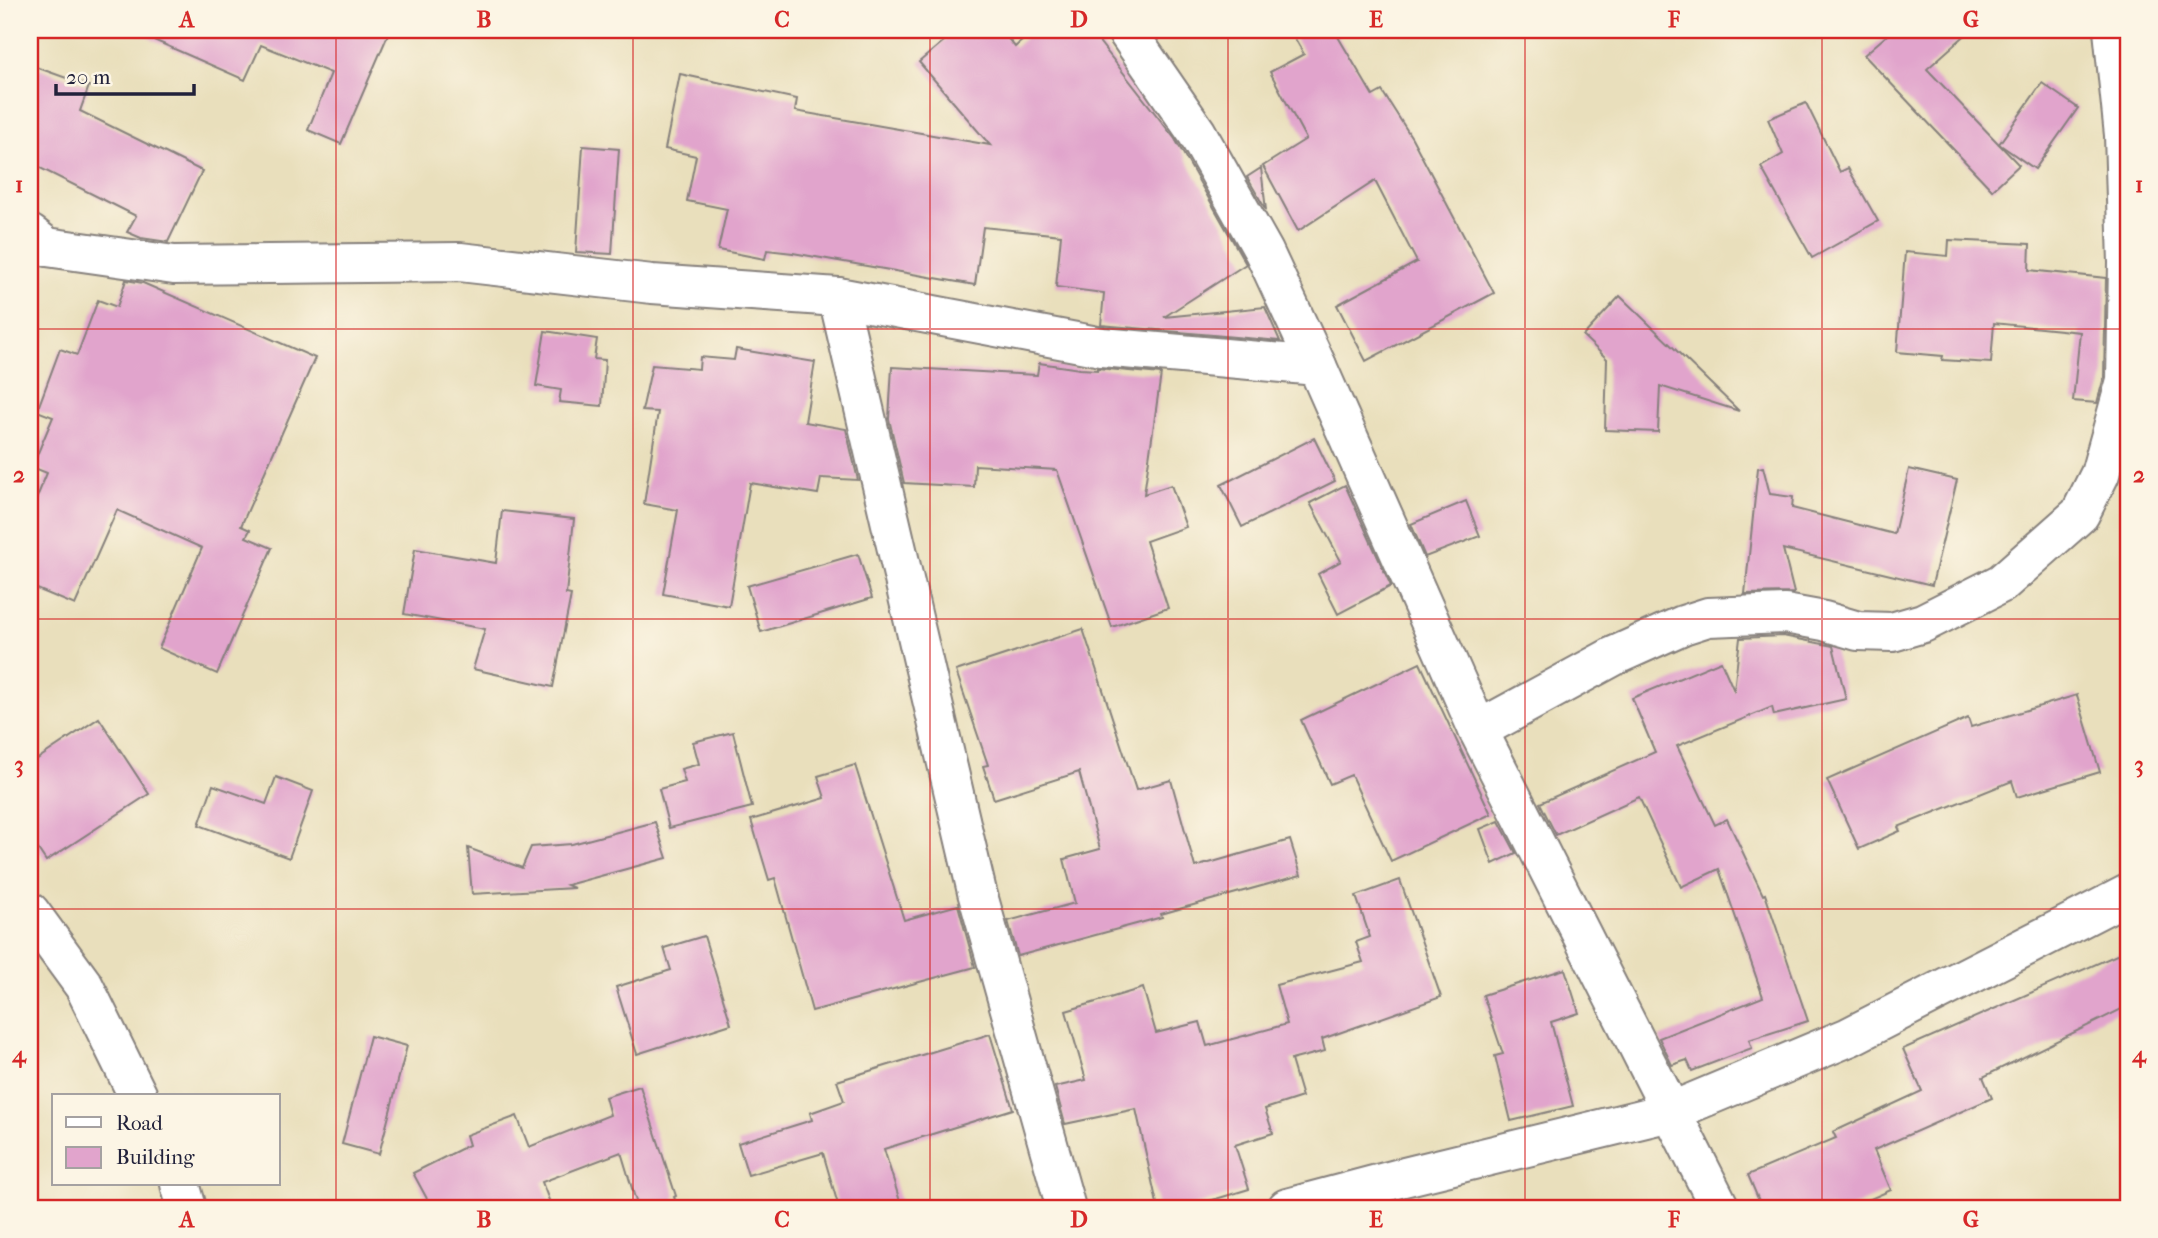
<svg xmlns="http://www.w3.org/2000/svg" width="2158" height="1238" font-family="'IM FELL French Canon',serif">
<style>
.building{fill:#e1a4cc}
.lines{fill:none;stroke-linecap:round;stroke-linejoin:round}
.minor-casing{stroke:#86807c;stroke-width:42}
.minor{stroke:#fff;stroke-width:38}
.grid{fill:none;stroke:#d62828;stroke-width:2;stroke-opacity:0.55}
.neatline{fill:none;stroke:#d62828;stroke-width:2.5}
.grid-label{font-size:23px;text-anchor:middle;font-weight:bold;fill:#d62828}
</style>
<rect width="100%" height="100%" fill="#fcf5e5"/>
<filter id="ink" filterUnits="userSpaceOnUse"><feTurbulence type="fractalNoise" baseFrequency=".0143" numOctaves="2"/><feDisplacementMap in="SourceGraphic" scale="14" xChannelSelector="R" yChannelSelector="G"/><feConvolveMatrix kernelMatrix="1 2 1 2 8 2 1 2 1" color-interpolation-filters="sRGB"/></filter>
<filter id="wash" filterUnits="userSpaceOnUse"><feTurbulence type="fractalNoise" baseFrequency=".00686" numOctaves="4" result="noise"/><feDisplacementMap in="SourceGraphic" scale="28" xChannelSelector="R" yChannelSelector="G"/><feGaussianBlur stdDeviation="1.57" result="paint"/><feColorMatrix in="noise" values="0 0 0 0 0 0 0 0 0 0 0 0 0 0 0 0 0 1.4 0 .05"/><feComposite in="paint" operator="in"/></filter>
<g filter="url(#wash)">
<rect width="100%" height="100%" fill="#e9dfbc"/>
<g id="blocks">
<g class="building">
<path d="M131 30H390L341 144 308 130 331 73 261 45 245 80Z"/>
<path d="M957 30H1001L1015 47 1034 30H1090L1175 139 1246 264 1164 317 1265 307 1280 341 1101 325 1104 293 1056 287 1061 235 983 227 975 285 793 253 767 250 765 259 718 250 727 209 687 201 696 156 665 149 680 74 797 99 795 111 990 145 919 62Z"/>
<path d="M1290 30H1334L1373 96 1382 91 1412 138 1494 293 1366 361 1337 305 1417 262 1375 181 1298 231 1263 166 1306 139 1270 72 1304 54Z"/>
<path d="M1893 30H1971L1927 69 2019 165 1992 190 1864 55Z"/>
<path d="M30 65 89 86 80 111 202 171 168 242 141 238 127 232 136 216 30 163Z"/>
<path d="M2042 83 2078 108 2035 169 1999 144Z"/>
<path d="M1806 103 1840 172 1848 168 1878 221 1812 258 1761 167 1783 154 1768 119Z"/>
<path d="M583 146 619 149 612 254 576 252Z"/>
<path d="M1261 168 1266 210 1247 177Z"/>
<path d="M1949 240 2030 244 2029 270 2106 278 2104 377 2097 403 2073 401 2080 332 1994 323 1991 363 1942 360 1943 356 1897 352 1905 252 1948 256Z"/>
<path d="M126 280 143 283 315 358 241 526 250 530 246 537 272 548 217 674 159 648 202 548 117 510 75 605 30 586V514L47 473 32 467 53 417 37 411 60 349 77 355 98 300 117 307Z"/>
<path d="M1620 296 1739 411 1660 386 1658 432 1605 430 1607 359 1583 336Z"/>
<path d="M545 331 597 339 594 359 605 360 602 406 559 402 561 390 536 386Z"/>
<path d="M736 349 815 362 805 422 846 429 858 480 821 478 818 494 750 483 729 606 663 594 678 510 644 504 658 412 642 411 652 365 699 369 700 357 734 360Z"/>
<path d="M1039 363 1080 369 1097 370V368L1161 374 1144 494 1171 485 1186 527 1146 541 1168 608 1112 627 1057 470 975 465 974 487 904 483 889 419 892 367 1037 375Z"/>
<path d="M1314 438 1335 481 1242 527 1221 485Z"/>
<path d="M1763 467 1770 494 1793 497 1792 508 1894 534 1909 469 1957 480 1932 585 1783 549 1794 593 1745 594 1758 468Z"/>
<path d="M1345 485 1391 586 1338 614 1318 574 1341 561 1310 503Z"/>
<path d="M1466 501 1480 536 1425 557 1411 524Z"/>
<path d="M502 511 574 519 566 594 571 595 553 687 473 669 485 629 404 614 415 549 496 563Z"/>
<path d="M858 554 872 598 761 632 747 586Z"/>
<path d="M1083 629 1136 790 1171 780 1195 867 1290 840 1301 875 1161 914 1162 917 1018 956 1008 921 1075 903 1064 859 1100 849 1079 772 994 799 983 766 988 765 956 671Z"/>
<path d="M1783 636 1833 646 1846 699 1774 715 1772 707 1677 746 1715 825 1727 819 1763 895 1765 894 1808 1021 1749 1040 1752 1048 1692 1071 1687 1060 1672 1065 1659 1038 1763 997 1719 869 1681 887 1639 797 1556 835 1540 803 1655 752 1632 698 1721 661 1734 691 1740 638Z"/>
<path d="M1420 663 1491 814 1391 861 1351 775 1330 784 1301 720Z"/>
<path d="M2077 695 2100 772 2017 797 2012 781 1898 827 1900 831 1859 849 1827 780 1968 718 1971 727Z"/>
<path d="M99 718 149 794 46 861 30 837V764Z"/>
<path d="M733 732 752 807 669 828 659 789 685 782 681 769 699 764 693 742Z"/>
<path d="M855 765 904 920 958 905 975 967 812 1011 775 878 769 880 751 820 825 798 818 776Z"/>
<path d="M276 777 313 791 289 858 199 825 213 785 266 804Z"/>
<path d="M1499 821 1516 853 1493 864 1480 829Z"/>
<path d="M655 822 667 858 567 885 574 888 472 894 468 848 522 868 531 847 572 844Z"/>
<path d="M1400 880 1441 997 1322 1039 1325 1051 1291 1060 1302 1097 1265 1109 1273 1133 1235 1145 1249 1189 1186 1208H1158L1136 1109 1065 1124 1055 1087 1086 1080 1066 1011 1143 988 1156 1033 1200 1022 1207 1046 1287 1024 1276 985 1363 962 1356 942 1370 937 1356 896Z"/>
<path d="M704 936 731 1024 637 1054 616 987 671 970 664 948Z"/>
<path d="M2128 950V1006L1983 1077 1992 1098 1874 1150 1891 1190 1850 1208H1762L1748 1175 1836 1138 1833 1132 1922 1091 1903 1049Z"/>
<path d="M1565 969 1579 1013 1551 1022 1573 1106 1511 1121 1495 1056 1503 1054 1483 995Z"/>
<path d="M990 1034 1013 1109 884 1149 902 1208H839L823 1153 748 1175 738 1143 812 1120 810 1113 844 1101 837 1081Z"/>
<path d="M370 1036 407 1046 379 1154 342 1144Z"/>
<path d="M640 1086 676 1196 674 1197 678 1208H638L621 1152 542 1182 552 1208H432L413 1173 469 1145 466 1135 517 1116 529 1147 610 1115 605 1097Z"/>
</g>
</g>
</g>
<g filter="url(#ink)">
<use href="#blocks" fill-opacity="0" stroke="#86807c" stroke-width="2"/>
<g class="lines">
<g class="minor-casing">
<g id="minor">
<path d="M1126 30 1197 133 1264 252 1317 366 1478 730 1720 1208"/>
<path d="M30 234 47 247 174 265 460 262 652 284 838 297 1102 347 1317 366"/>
<path d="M838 297 977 892 1066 1208"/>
<path d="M1478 730 1614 656 1683 625 1708 617 1785 614 1824 621 1858 631 1892 632 1923 623 2002 583 2080 514 2100 474 2126 380 2128 263 2124 135 2113 30"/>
<path d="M30 912 84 986 138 1096"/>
<path d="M180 1184 187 1208"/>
<path d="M1287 1208 1400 1178 1670 1112 1849 1037 2128 894"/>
</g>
</g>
<use href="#minor" class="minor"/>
</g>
</g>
<path class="grid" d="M336 30V1208M633 30V1208M930 30V1208M1228 30V1208M1525 30V1208M1822 30V1208M30 329H2128M30 619H2128M30 909H2128"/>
<rect width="2158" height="1238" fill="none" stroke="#fcf5e5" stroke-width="77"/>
<rect x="52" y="1094" width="228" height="91" fill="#fcf5e5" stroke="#a5a1a1" stroke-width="2"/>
<rect x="66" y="1117" width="35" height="10" fill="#ffffff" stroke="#a5a1a1" stroke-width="2"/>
<text x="116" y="1130" font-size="21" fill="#22223b">Road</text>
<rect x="66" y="1147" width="35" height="21" fill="#e1a4cc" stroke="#a5a1a1" stroke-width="2"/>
<text x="116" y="1164" font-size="21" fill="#22223b">Building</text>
<path d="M56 84v10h138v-10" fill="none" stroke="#22223b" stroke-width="3.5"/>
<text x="66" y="84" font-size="21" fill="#22223b" stroke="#fcf5e5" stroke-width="5" paint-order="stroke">20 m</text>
<rect x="38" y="38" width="2082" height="1162" class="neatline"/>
<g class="grid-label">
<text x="187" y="27">A</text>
<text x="484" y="27">B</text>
<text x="782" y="27">C</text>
<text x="1079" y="27">D</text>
<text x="1376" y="27">E</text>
<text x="1674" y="27">F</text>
<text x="1971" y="27">G</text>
<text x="19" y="192">1</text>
<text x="2139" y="192">1</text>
<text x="19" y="482">2</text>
<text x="2139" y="482">2</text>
<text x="19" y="772">3</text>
<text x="2139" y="772">3</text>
<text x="19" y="1062">4</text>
<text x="2139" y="1062">4</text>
<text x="187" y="1227">A</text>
<text x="484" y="1227">B</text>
<text x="782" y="1227">C</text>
<text x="1079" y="1227">D</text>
<text x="1376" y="1227">E</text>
<text x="1674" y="1227">F</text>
<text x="1971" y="1227">G</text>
</g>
</svg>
